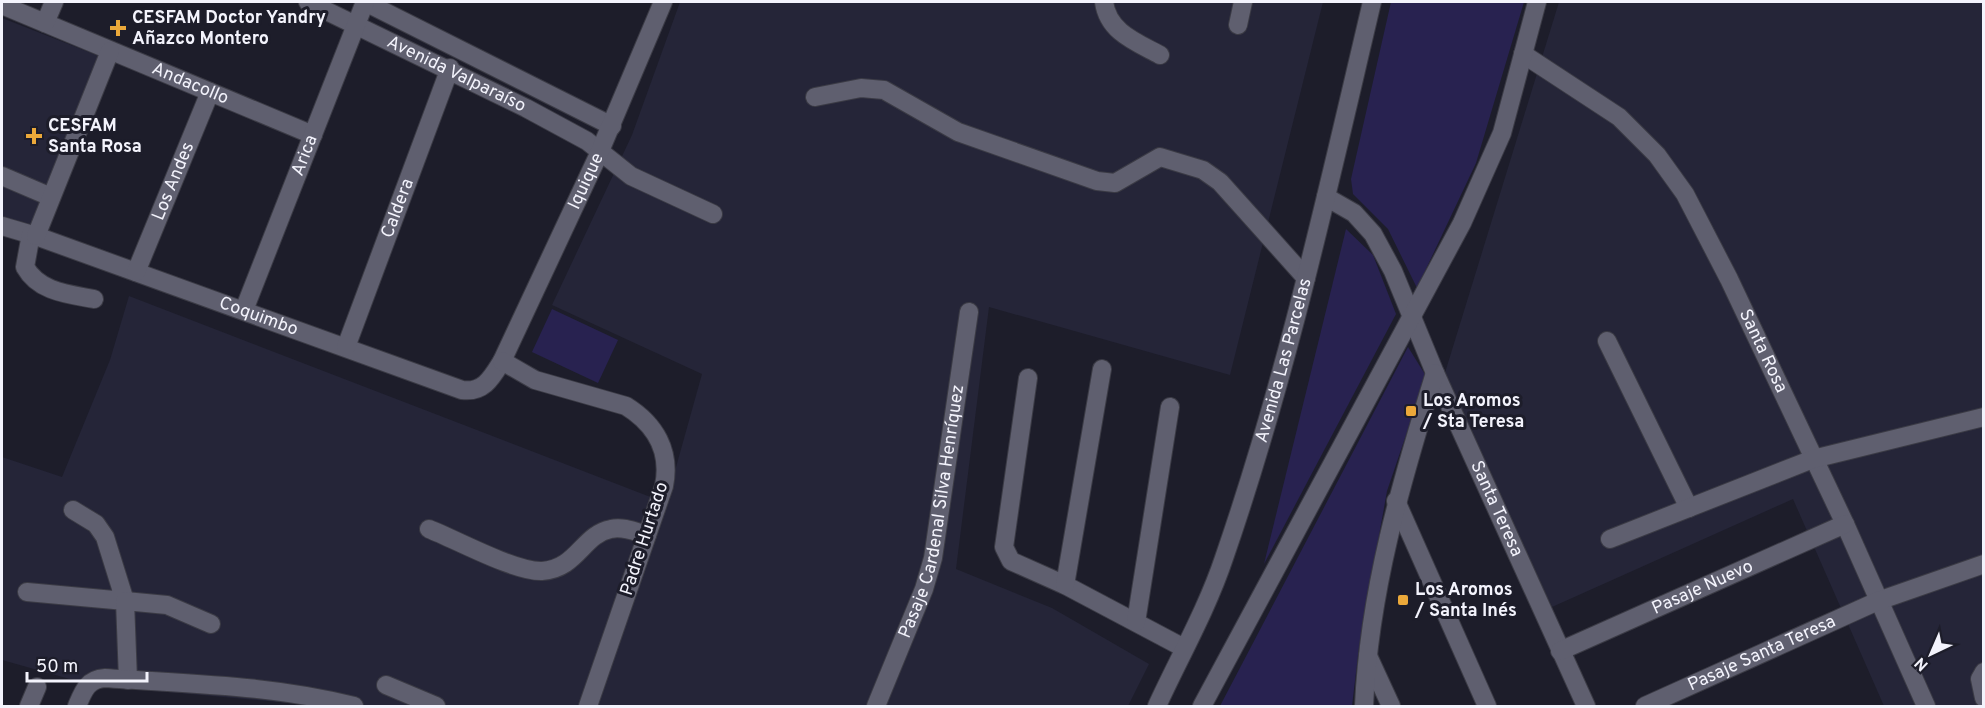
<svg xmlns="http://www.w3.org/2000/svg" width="1985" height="708" font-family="Overpass,sans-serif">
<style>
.built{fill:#252538}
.green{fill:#282250}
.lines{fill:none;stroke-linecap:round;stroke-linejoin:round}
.minor-casing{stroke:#3b3b45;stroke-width:20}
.minor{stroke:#5f5f6f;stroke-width:18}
.poi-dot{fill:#eca93a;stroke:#1d1d2a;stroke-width:2}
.labels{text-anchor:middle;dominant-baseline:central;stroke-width:6;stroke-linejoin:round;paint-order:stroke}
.poi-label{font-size:18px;font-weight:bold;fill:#f3f3fc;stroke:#1d1d2a;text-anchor:start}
.street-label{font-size:18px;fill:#f3f3fc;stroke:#1d1d2a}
</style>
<rect width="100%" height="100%" fill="#1d1d2a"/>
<g class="built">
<path d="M680 2H1323L1230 375 989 307 956 569 1052 608 1149 664 1128 706H322L91 685 2 660V457L62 477 110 360 129 296 666 503 702 374 552 305 632 135Z"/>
<path d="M1559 2H1983V706H1884L1793 499 1552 607 1444 376Z"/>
<path d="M2 18 99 56 31 227 2 216Z"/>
</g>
<g class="green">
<path d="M1391 2H1524L1476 163 1417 288 1388 229 1353 194 1351 179Z"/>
<path d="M1346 229 1373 255 1396 314 1264 564Z"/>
<path d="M552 309 618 340 598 383 532 352Z"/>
<path d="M1408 347 1426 376 1387 491 1359 647 1352 706H1220Z"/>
</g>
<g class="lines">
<g class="minor-casing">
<g id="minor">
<path id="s1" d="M308 2 526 108 587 141 631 176 713 214"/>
<path d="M365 2 612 126"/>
<path d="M1104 2C1108 32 1136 42 1160 55"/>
<path id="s2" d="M2 5 313 135"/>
<path d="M45 23 54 2"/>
<path d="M1238 25 1243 2"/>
<path id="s3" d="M1523 54 1619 117 1657 155 1685 194 1729 279 1845 524 1926 706"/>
<path d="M815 97 861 88 884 90 958 132 1097 181 1115 183 1160 157 1203 170 1220 182 1306 278"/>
<path d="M2 176 51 197"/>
<path id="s4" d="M1326 197 1354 213 1373 234 1393 271 1435 373 1586 706"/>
<path id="s5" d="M2 226 36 236 462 390C484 393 492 377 502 361L597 158 663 2"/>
<path d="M31 234 25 267C39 292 68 294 94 299"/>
<path d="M36 236 110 51"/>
<path id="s6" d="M136 272 210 92"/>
<path id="s7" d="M244 310 365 2"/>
<path d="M1607 341 1689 508"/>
<path id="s8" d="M346 347 450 68"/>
<path d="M502 361 535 380 626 406C655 424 671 451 664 486L588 706"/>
<path d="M1028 378 1004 547 1011 561 1065 585 1184 648"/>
<path d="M1396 501 1487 706"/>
<path d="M429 529C457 540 515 572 542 571 577 569 583 534 611 529 623 526 636 532 647 535"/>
<path d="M1610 539 1813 459 1984 417"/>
<path d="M1065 585 1102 369"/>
<path d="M27 592 125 601 105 537 96 524 73 510"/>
<path d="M1136 622 1170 407"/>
<path id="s9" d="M1560 651 1845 524"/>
<path d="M1368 656 1391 706"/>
<path d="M1984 672 1980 679 1984 698"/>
<path d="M128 680 125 601 167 605 211 624"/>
<path d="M386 685 436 706"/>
<path d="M29 706 37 687"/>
<path d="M77 706C83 692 87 679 105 678 188 684 273 685 354 706"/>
<path id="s10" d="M876 706 924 589 933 558 969 312"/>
<path id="s11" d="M1157 706C1179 658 1207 609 1224 558 1287 376 1328 188 1372 2"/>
<path d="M1202 706 1462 223 1502 133 1537 2"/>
<path d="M1364 706C1369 591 1401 483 1435 373"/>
<path id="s12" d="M1645 706 1878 601 1984 564"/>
</g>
</g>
<use href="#minor" class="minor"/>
</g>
<g class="poi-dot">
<path d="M115 19h6v6h6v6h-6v6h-6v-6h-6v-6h6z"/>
<path d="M31 127h6v6h6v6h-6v6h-6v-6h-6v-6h6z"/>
<rect x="1405" y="405" width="12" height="12" rx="3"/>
<rect x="1397" y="594" width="12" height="12" rx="3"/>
</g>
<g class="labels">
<g class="poi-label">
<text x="132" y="18">CESFAM Doctor Yandry<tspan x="132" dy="21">Añazco Montero</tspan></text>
<text x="48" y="126">CESFAM<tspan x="48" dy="21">Santa Rosa</tspan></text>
<text x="1423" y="401">Los Aromos<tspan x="1423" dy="21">/ Sta Teresa</tspan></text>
<text x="1415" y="590">Los Aromos<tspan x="1415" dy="21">/ Santa Inés</tspan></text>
</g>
<g class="street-label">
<text stroke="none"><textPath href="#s1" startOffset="165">Avenida Valparaíso</textPath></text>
<text stroke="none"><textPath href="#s2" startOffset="204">Andacollo</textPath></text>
<text stroke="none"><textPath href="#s7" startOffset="166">Arica</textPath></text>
<text stroke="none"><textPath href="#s6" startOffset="98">Los Andes</textPath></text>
<text stroke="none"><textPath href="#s5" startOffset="740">Iquique</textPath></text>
<text stroke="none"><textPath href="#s8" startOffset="148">Caldera</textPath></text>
<text stroke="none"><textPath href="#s5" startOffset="272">Coquimbo</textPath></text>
<text stroke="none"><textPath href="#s3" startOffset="392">Santa Rosa</textPath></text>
<text stroke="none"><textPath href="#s11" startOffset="369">Avenida Las Parcelas</textPath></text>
<text stroke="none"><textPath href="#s4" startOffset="362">Santa Teresa</textPath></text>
<text stroke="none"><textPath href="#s10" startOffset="204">Pasaje Cardenal Silva Henríquez</textPath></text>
<text transform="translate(645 539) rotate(-72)">Padre Hurtado</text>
<text stroke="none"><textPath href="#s9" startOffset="156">Pasaje Nuevo</textPath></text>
<text stroke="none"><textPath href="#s12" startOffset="128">Pasaje Santa Teresa</textPath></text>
</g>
</g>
<rect width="1985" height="708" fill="none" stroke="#f3f3fc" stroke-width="6"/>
<g transform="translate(1931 654) rotate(224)" stroke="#1d1d2a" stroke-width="4.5" paint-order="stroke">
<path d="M0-4.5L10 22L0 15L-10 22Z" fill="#f3f3fc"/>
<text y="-9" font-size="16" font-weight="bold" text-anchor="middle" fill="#f3f3fc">N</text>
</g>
<path d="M27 672v9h120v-9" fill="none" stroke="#f3f3fc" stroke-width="3"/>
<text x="36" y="672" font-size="18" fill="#f3f3fc" stroke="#1d1d2a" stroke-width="4.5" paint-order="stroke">50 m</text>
</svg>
